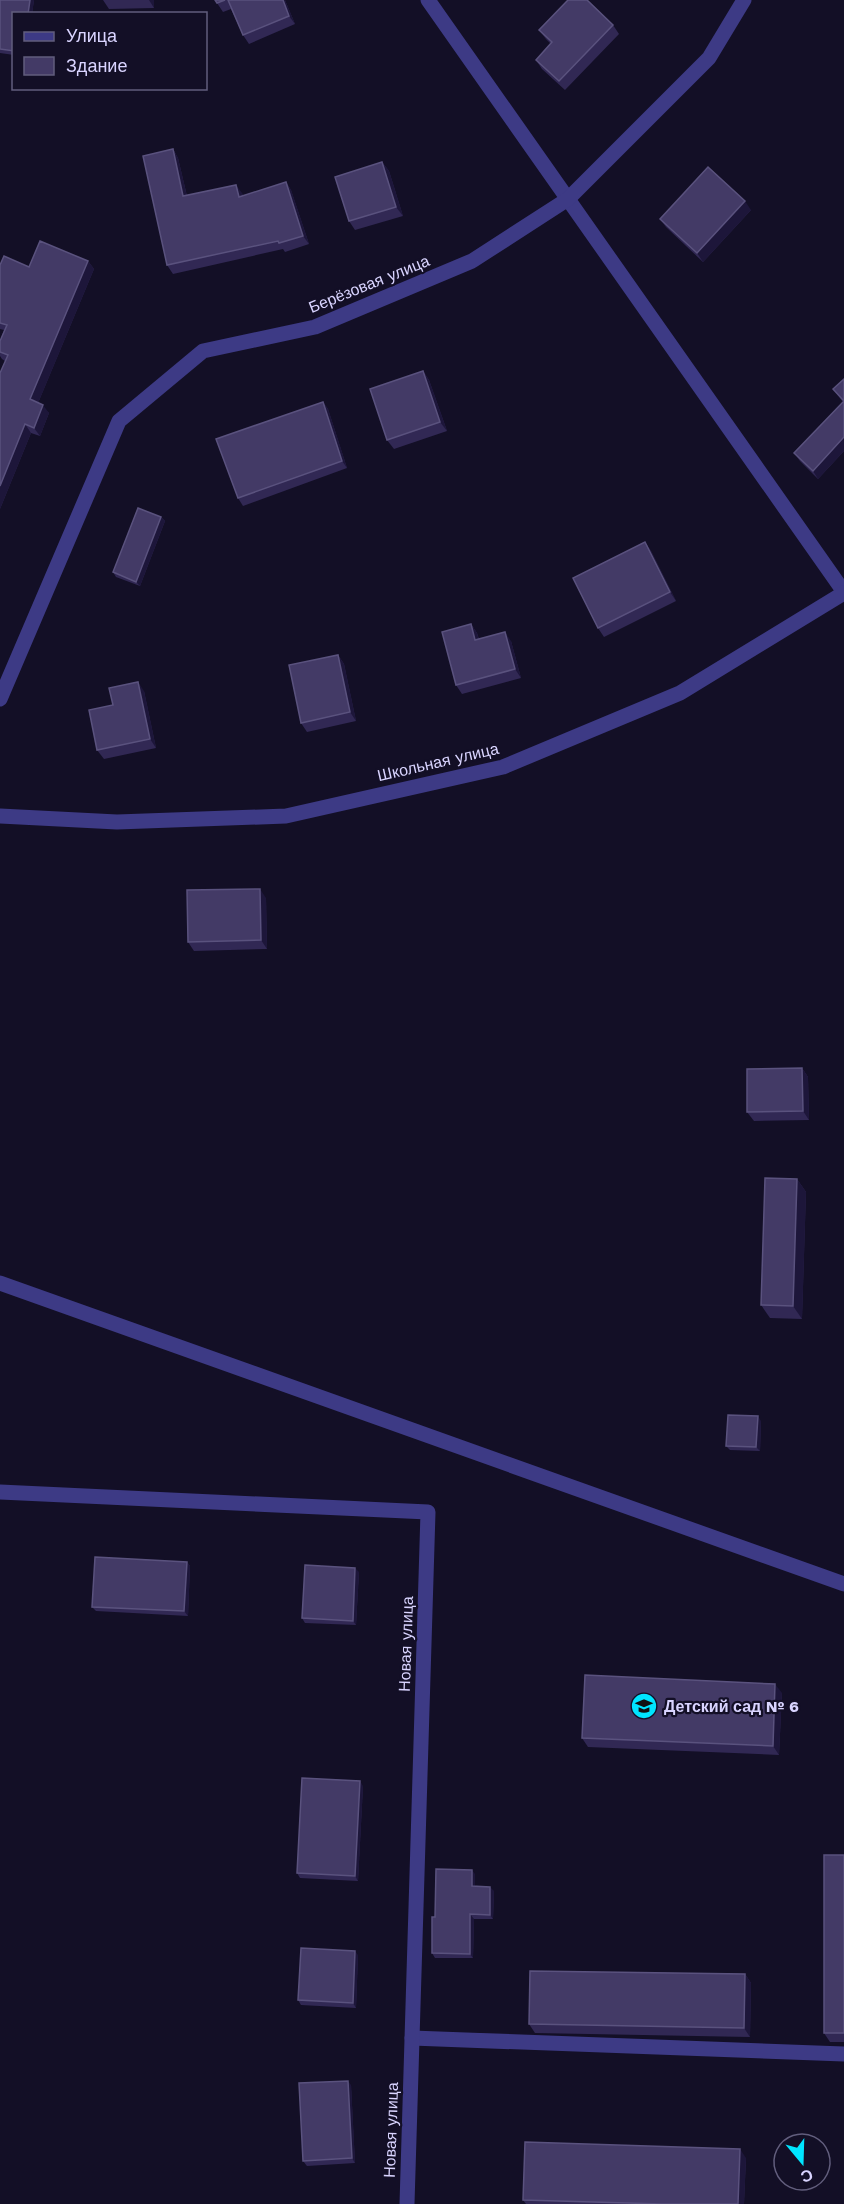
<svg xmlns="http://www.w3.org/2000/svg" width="844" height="2204" font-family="'Work Sans',sans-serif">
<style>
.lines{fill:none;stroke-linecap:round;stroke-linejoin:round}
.lane{stroke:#3d3a85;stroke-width:15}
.street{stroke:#3d3a85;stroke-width:15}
.wall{fill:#312854}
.shaded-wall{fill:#1d163a}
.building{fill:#433a66;stroke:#5a527e;stroke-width:1.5}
.labels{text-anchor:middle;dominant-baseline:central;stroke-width:4.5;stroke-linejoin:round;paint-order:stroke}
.street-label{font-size:16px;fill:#d9d4ff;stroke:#130f26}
.poi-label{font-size:16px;font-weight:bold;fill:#d9d4ff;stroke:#130f26;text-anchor:start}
</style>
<rect width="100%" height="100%" fill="#130f26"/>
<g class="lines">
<path class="lane" d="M412 2038 844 2054"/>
<g class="street">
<path d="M428 0 844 592"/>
<path d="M0 699 119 421 203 351 315 327 472 261 568 199 709 58 744 0"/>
<path d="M0 816 117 822 286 816 503 767 680 693 844 593"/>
<path d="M0 1283 844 1584"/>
<path d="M0 1492 428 1512 407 2204"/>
</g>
</g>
<g class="wall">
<path d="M0 0H34L32 14H14V55L0 53Z"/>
<path d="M103 0H154V8L109 9Z"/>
<path d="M215 0H285L295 24 249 44 243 35 231 9 223 12Z"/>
<path d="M613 25 619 34 565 90 542 69 536 60 551 44 546 39 539 30Z"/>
<path d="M173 149 178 158 187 196 242 193 243 196 286 182 291 190 309 244 285 252 283 249 173 274 167 265Z"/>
<path d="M382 162 389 171 403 216 355 230 349 221Z"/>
<path d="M751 210 703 262 666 227 660 219Z"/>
<path d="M88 261 94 269 38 403 49 413 40 436 31 433 0 509 5 361 2 359 0 356V341L4 330 0 329V265L29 267Z"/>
<path d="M423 371 429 380 447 431 394 449 387 440Z"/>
<path d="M844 379V451L818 479 800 461 794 453 843 402 833 389Z"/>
<path d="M323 402 328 409 347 468 243 506 238 498Z"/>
<path d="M161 517 165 521 140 586 116 577 113 572Z"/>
<path d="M645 542 651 551 676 601 604 637 598 628Z"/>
<path d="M471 624 477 633 479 639 511 641 521 678 462 694 456 685Z"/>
<path d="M338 655 344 664 356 721 307 732 301 723Z"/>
<path d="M144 691 156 748 104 759 97 750 113 705Z"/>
<path d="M266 898 267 949 194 951 188 942Z"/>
<path d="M802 1068 808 1077 809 1120 754 1121 747 1112Z"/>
<path d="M797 1179 806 1192 802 1319 770 1318 761 1305Z"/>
<path d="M761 1421 760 1451 730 1450 726 1446Z"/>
<path d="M187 1562 190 1566 188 1616 96 1611 92 1607Z"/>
<path d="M359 1572 356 1625 305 1623 302 1618Z"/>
<path d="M782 1693 779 1755 588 1747 582 1738Z"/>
<path d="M363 1786 358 1881 300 1878 297 1873Z"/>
<path d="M844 1855V2042H830L824 2033Z"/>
<path d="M475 1874V1886L494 1891 493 1919H474L473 1958H435L432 1953 435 1917Z"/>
<path d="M358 1955 356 2008 301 2005 298 2000Z"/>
<path d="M745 1974 751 1983 750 2037 535 2033 529 2024Z"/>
<path d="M351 2085 355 2163 307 2166 303 2161Z"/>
<path d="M746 2158 744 2204H526L523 2200Z"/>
</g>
<g class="shaded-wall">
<path d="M30 0H34L32 14H28Z"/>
<path d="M149 0H154V8Z"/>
<path d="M283 0H285L295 24 289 16Z"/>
<path d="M173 149 178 158 189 205 183 196Z"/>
<path d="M382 162 389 171 403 216 396 207Z"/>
<path d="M286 182 291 190 309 244 303 236Z"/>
<path d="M236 185 242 193 245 205 239 197Z"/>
<path d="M745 201 751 210 703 262 697 253Z"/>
<path d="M88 261 94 269 36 408 30 399Z"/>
<path d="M423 371 429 380 447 431 440 422Z"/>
<path d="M323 402 328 409 347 468 342 461Z"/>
<path d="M43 405 49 413 40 436 34 428Z"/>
<path d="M25 424 31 433 0 509V486Z"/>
<path d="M844 437V451L818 479 813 471Z"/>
<path d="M161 517 165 521 140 586 136 582Z"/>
<path d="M645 542 651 551 676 601 670 592Z"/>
<path d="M471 624 477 633 481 649 475 640Z"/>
<path d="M505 632 511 641 521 678 515 669Z"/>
<path d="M338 655 344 664 356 721 350 712Z"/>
<path d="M138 682 144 691 156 748 150 739Z"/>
<path d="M260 889 266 898 267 949 261 940Z"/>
<path d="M802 1068 808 1077 809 1120 803 1111Z"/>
<path d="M797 1179 806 1192 802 1319 793 1306Z"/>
<path d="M758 1416 761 1421 760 1451 756 1447Z"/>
<path d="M187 1562 190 1566 188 1616 184 1611Z"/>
<path d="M355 1568 359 1572 356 1625 353 1621Z"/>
<path d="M775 1684 782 1693 779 1755 773 1746Z"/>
<path d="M360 1781 363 1786 358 1881 355 1876Z"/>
<path d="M472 1870 475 1874V1891L472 1886Z"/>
<path d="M490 1887 494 1891 493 1919 490 1915Z"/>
<path d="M470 1914 474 1919 473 1958 470 1954Z"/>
<path d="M355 1951 358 1955 356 2008 353 2003Z"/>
<path d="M745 1974 751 1983 750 2037 744 2028Z"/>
<path d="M348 2081 351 2085 355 2163 352 2158Z"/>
<path d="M740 2149 746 2158 744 2204H738Z"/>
</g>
<g class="building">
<path d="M0 0H30L28 14H14V51L0 49Z"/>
<path d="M215 0H225L217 3Z"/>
<path d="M228 0H283L289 16 243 35Z"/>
<path d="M568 0H587L613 25 559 81 536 60 552 42 539 30Z"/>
<path d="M173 149 183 196 236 185 239 197 286 182 303 236 279 243 278 241 167 265 143 156Z"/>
<path d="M382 162 396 207 349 221 335 177Z"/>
<path d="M708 167 745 201 697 253 660 219Z"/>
<path d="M40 241 88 261 30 399 43 405 34 428 25 424 0 486V373L8 355 0 352V341L7 325 0 323V265L4 256 29 267Z"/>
<path d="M423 371 440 422 387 440 370 389Z"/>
<path d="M844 379V437L813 471 794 453 844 401 833 389Z"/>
<path d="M323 402 342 461 238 498 216 439Z"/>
<path d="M138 508 161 517 136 582 113 572Z"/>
<path d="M645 542 670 592 598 628 573 578Z"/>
<path d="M471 624 475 640 505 632 515 669 456 685 442 632Z"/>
<path d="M338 655 350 712 301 723 289 665Z"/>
<path d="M138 682 150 739 97 750 89 710 113 705 109 688Z"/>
<path d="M260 889 261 940 188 942 187 890Z"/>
<path d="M802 1068 803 1111 747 1112V1069Z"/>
<path d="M765 1178 797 1179 793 1306 761 1305Z"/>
<path d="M728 1415 758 1416 756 1447 726 1446Z"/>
<path d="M95 1557 187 1562 184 1611 92 1607Z"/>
<path d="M305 1565 355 1568 353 1621 302 1618Z"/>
<path d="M585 1675 775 1684 773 1746 582 1738Z"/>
<path d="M302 1778 360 1781 355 1876 297 1873Z"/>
<rect x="824" y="1855" width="20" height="178"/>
<path d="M436 1869 472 1870V1886L490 1887V1915L470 1914V1954L432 1953V1917H435Z"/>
<path d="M301 1948 355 1951 353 2003 298 2000Z"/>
<path d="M530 1971 745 1974 744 2028 529 2024Z"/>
<path d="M348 2081 352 2158 303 2161 299 2083Z"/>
<path d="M525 2142 740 2149 738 2204H662L523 2200Z"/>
</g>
<defs>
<g id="school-disc" transform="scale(1.35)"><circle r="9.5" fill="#00e5ff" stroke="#130f26"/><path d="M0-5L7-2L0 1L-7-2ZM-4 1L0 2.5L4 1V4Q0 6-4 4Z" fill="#111"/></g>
</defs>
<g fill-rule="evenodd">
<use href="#school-disc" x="644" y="1706"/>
</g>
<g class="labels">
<g class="street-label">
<text transform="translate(369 284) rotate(-22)">Берёзовая улица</text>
<text transform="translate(438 762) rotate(-13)">Школьная улица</text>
<text transform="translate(406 1644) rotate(-88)">Новая улица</text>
<text transform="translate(391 2130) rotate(-88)">Новая улица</text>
</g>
<g class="poi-label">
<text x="664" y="1706">Детский сад № 6</text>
</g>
</g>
<rect x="12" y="12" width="195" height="78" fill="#130f26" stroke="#625e7d" stroke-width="1.5"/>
<rect x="24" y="32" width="30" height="9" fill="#3d3a85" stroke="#625e7d" stroke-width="1.5"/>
<text x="66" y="42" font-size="18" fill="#d9d4ff">Улица</text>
<rect x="24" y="57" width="30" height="18" fill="#433a66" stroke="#625e7d" stroke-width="1.5"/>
<text x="66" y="72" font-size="18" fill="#d9d4ff">Здание</text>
<g transform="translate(802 2162) rotate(161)"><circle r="28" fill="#130f26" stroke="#625e7d" stroke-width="1.5"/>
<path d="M0-4.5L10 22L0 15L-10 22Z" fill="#00e5ff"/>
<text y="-9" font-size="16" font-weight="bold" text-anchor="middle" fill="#d9d4ff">С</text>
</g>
</svg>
